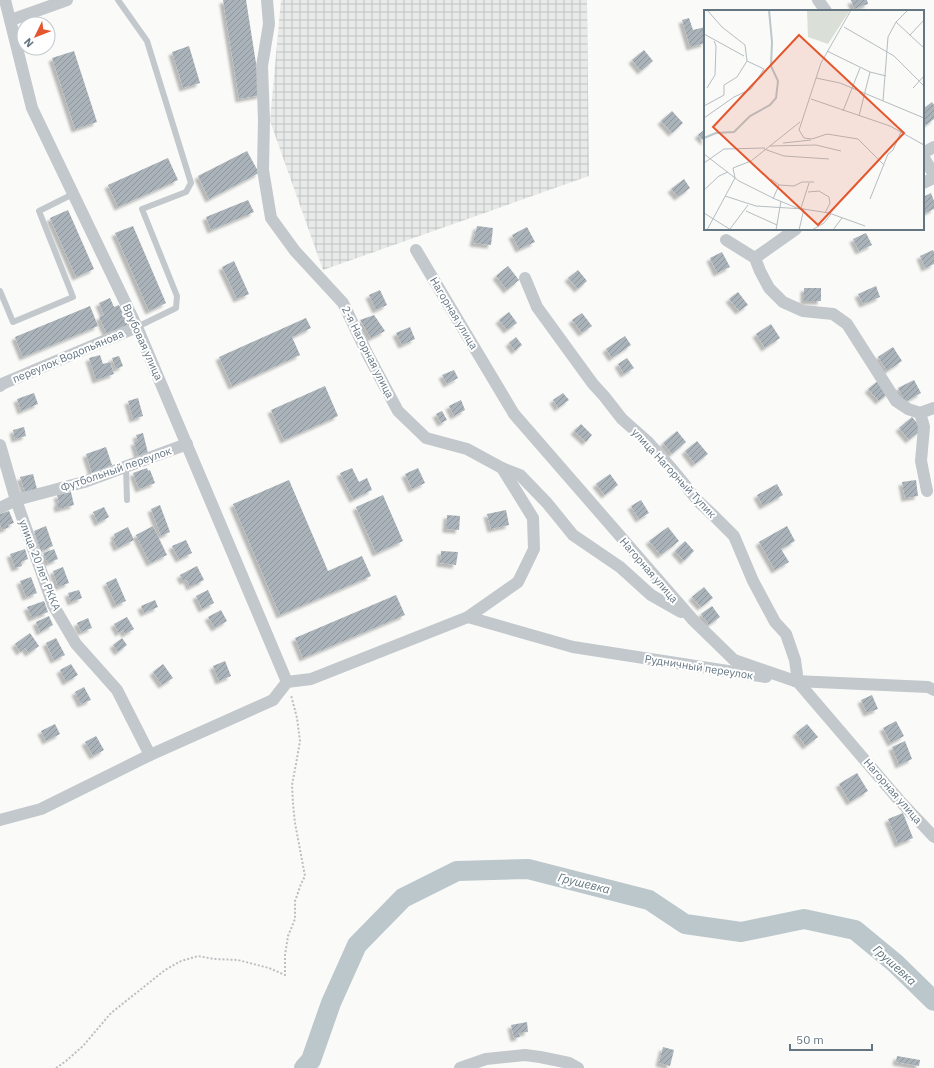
<svg xmlns="http://www.w3.org/2000/svg" width="934" height="1068" font-family="'IBM Plex Sans',sans-serif">
<style>
.industrial{fill:url(#industrial-grid)}
.lines{fill:none;stroke-linecap:round;stroke-linejoin:round}
.river{stroke:#bbc7cb;stroke-width:20}
.building{fill:url(#building-hatch);filter:url(#shadow)}
.path{stroke:#bbbfc2;stroke-width:2;stroke-dasharray:2 2;stroke-linecap:butt}
.service{stroke:#c3c8cc;stroke-width:6}
.minor{stroke:#c3c8cc;stroke-width:12}
.labels{text-anchor:middle;dominant-baseline:central;stroke-width:4;stroke-linejoin:round;paint-order:stroke}
.street-label{font-size:11px;fill:#657683;stroke:#fff}
.water-label{font-size:12px;font-style:italic;fill:#60757c;stroke:#fff}
.inset-river{fill:none;stroke:#bbc7cb;stroke-width:2}
.inset-road{fill:none;stroke:#b5bdc2;stroke-width:1}
.view{fill:#e4572e;fill-opacity:0.15;stroke:#e4572e;stroke-width:2}
.inset-edge{fill:none;stroke:#657683;stroke-width:2}
</style>
<defs>
<pattern id="industrial-grid" width="8" height="8" patternUnits="userSpaceOnUse"><rect width="8" height="8" fill="#e8e9e9"/><path d="M0 4h8M4 0v8" fill="none" stroke="#c0c1c2"/></pattern>
<pattern id="building-hatch" width="6" height="6" patternUnits="userSpaceOnUse"><rect width="6" height="6" fill="#aab3b9"/><path d="M-1 1l2-2M0 6l6-6M5 7l2-2" fill="none" stroke="#8e969c"/></pattern>
<filter id="shadow"><feDropShadow dx="-3.5" dy="3.5" stdDeviation="1" flood-color="#0004"/></filter>
</defs>
<rect width="100%" height="100%" fill="#fafaf8"/>
<path class="industrial" d="M281 0H587L589 176 323 270 270 121Z"/>
<g class="lines">
<path class="river" d="M304 1068 311 1060 331 1003 357 945 403 898 457 871 528 869 649 900 685 924 741 932 804 919 855 930 895 963 934 1001"/>
</g>
<g class="building">
<path d="M223 0H246L261 95 239 99Z"/>
<path d="M851 0H867L868 4 854 9Z"/>
<path d="M689 18 693 30 705 27V39H704L705 43 690 47 682 20Z"/>
<path d="M189 46 200 83 183 88 172 52Z"/>
<path d="M644 50 653 61 641 71 632 60Z"/>
<path d="M74 51 97 122 75 129 52 58Z"/>
<path d="M932 102 934 105V119L926 125 923 121V109Z"/>
<path d="M672 111 683 123 672 133 661 121Z"/>
<path d="M705 129V142L698 135Z"/>
<path d="M247 151 259 173 209 199 198 176Z"/>
<path d="M168 158 178 180 118 207 108 185Z"/>
<path d="M684 179 690 188 678 197 671 189Z"/>
<path d="M931 193 934 201V209L925 213 923 209V197Z"/>
<path d="M248 200 254 212 211 230 206 217Z"/>
<path d="M68 210 94 269 76 277 50 218Z"/>
<path d="M133 226 166 303 149 311 115 233Z"/>
<path d="M477 226 493 228 491 245 473 243Z"/>
<path d="M527 227 535 242 519 249 512 235Z"/>
<path d="M866 233 872 245 859 251 853 239Z"/>
<path d="M933 250 934 252V264L925 268 920 256Z"/>
<path d="M722 252 730 267 717 273 710 258Z"/>
<path d="M234 261 249 294 237 299 222 267Z"/>
<path d="M508 266 519 280 507 290 496 276Z"/>
<path d="M578 270 587 281 578 289 568 278Z"/>
<path d="M876 286 880 297 863 304 858 294Z"/>
<rect x="804" y="288" width="17" height="13"/>
<path d="M380 290 387 305 376 310 369 295Z"/>
<path d="M738 292 748 305 739 311 729 299Z"/>
<path d="M110 298 114 307 119 305 128 325 107 334 99 317 104 315 99 303Z"/>
<path d="M90 306 98 326 23 357 15 337Z"/>
<path d="M509 312 517 323 507 330 499 320Z"/>
<path d="M582 313 592 326 582 333 572 320Z"/>
<path d="M374 315 385 331 371 338 360 320Z"/>
<path d="M306 318 311 328 292 337 300 355 232 386 219 357Z"/>
<path d="M771 324 780 338 765 348 756 334Z"/>
<path d="M410 327 415 339 402 345 396 333Z"/>
<path d="M625 336 631 345 612 358 606 349Z"/>
<path d="M516 337 522 345 515 351 509 343Z"/>
<path d="M893 347 902 361 887 371 878 357Z"/>
<path d="M100 355 103 364 110 362 114 374 96 380 89 358Z"/>
<path d="M119 356 123 366 116 369 112 358Z"/>
<path d="M627 358 634 368 624 374 618 364Z"/>
<path d="M454 370 458 378 447 384 442 375Z"/>
<path d="M879 380 889 393 879 401 868 389Z"/>
<path d="M914 380 921 393 905 402 898 388Z"/>
<path d="M325 386 338 416 284 440 271 410Z"/>
<path d="M34 393 38 404 21 411 17 399Z"/>
<path d="M563 393 569 400 558 408 553 400Z"/>
<path d="M138 398 143 416 133 419 128 401Z"/>
<path d="M461 400 465 410 454 416 449 406Z"/>
<path d="M442 411 447 420 441 423 436 414Z"/>
<path d="M912 417 922 429 909 440 899 428Z"/>
<path d="M581 424 592 435 586 442 574 431Z"/>
<path d="M24 427 26 436 15 439 13 430Z"/>
<path d="M677 431 686 442 672 454 663 443Z"/>
<path d="M143 433 148 453 138 456 134 442 138 441 136 435Z"/>
<path d="M697 441 708 454 695 464 685 451Z"/>
<path d="M106 447 112 465 92 473 86 454Z"/>
<path d="M147 468 148 471 150 470 155 483 139 489 133 473Z"/>
<path d="M352 468 359 482 367 478 372 490 353 499 340 473Z"/>
<path d="M418 468 425 483 412 489 405 474Z"/>
<path d="M33 474 37 489 25 492 20 477Z"/>
<path d="M610 474 618 485 605 495 596 484Z"/>
<path d="M289 480 328 571 362 556 371 576 280 615 233 504Z"/>
<path d="M916 480 918 496 905 498 902 482Z"/>
<path d="M777 484 783 495 763 506 757 495Z"/>
<path d="M71 492 74 505 58 509 57 503 59 502 57 495Z"/>
<path d="M383 495 403 541 376 553 356 507Z"/>
<path d="M641 500 649 513 639 519 631 506Z"/>
<path d="M160 505 170 532 161 536 151 509Z"/>
<path d="M104 507 109 517 98 523 93 512Z"/>
<path d="M506 510 509 525 491 529 487 514Z"/>
<path d="M9 511 14 523 8 525 9 527 2 530 0 524V514Z"/>
<path d="M447 515 460 516 459 530 446 529Z"/>
<path d="M46 526 53 546 41 551 34 531Z"/>
<path d="M153 526 167 555 150 563 136 535Z"/>
<path d="M787 526 795 541 781 549 789 562 775 570 759 542Z"/>
<path d="M128 527 134 540 117 548 113 539 115 538 114 534Z"/>
<path d="M668 527 679 541 661 555 649 541Z"/>
<path d="M186 540 192 553 179 559 172 546Z"/>
<path d="M685 541 694 551 684 561 675 551Z"/>
<path d="M25 549 28 559 21 562 22 566 15 568 10 554Z"/>
<path d="M54 549 58 559 48 563 43 553Z"/>
<path d="M441 551 458 552 456 565 440 563Z"/>
<path d="M197 566 204 580 190 587 187 580 183 581 180 575Z"/>
<path d="M63 567 69 583 58 587 53 571Z"/>
<path d="M31 577 37 593 26 597 20 581Z"/>
<path d="M116 578 126 601 116 605 106 583Z"/>
<path d="M704 587 713 598 701 607 692 597Z"/>
<path d="M79 590 82 598 71 602 68 593Z"/>
<path d="M208 590 214 603 202 609 196 596Z"/>
<path d="M396 595 405 615 303 658 295 638Z"/>
<path d="M155 600 158 607 144 613 141 606Z"/>
<path d="M44 601 48 612 32 618 27 607Z"/>
<path d="M712 606 720 617 709 625 701 614Z"/>
<path d="M221 610 227 621 215 628 208 617Z"/>
<path d="M49 616 53 625 40 632 36 622Z"/>
<path d="M127 617 134 629 125 634 123 630 119 633 114 624Z"/>
<path d="M88 618 92 628 81 632 77 623Z"/>
<path d="M30 633 39 646 29 653 25 648 20 652 15 644Z"/>
<path d="M56 638 65 655 54 660 46 643Z"/>
<path d="M122 638 127 645 118 652 113 645Z"/>
<path d="M225 661 231 676 219 681 213 666Z"/>
<path d="M71 664 78 675 66 682 60 670Z"/>
<path d="M163 664 173 678 162 685 153 672Z"/>
<path d="M84 687 91 700 81 704 75 692Z"/>
<path d="M872 695 878 709 867 713 861 700Z"/>
<path d="M896 721 904 736 891 743 883 728Z"/>
<path d="M55 724 60 734 46 741 41 731Z"/>
<path d="M807 724 818 737 806 746 796 733Z"/>
<path d="M96 736 104 750 93 756 85 742Z"/>
<path d="M905 741 912 759 899 765 892 747Z"/>
<path d="M857 773 868 791 850 802 839 784Z"/>
<path d="M903 813 913 838 898 844 888 819Z"/>
<path d="M527 1022 528 1032 519 1033 520 1037 514 1038 511 1025Z"/>
<path d="M663 1047 674 1050 670 1066 659 1063Z"/>
<path d="M897 1056 920 1060 919 1066 896 1062Z"/>
</g>
<g class="lines">
<path class="path" d="M56 1068 66 1061 83 1046 111 1013 165 970 181 961 198 956 214 959 238 960 269 968 285 975V955L288 936 295 919V901L301 884 305 876 295 823 293 804 292 785 296 764 300 741 297 718 291 695"/>
<g class="service">
<path d="M118 0 147 41 191 183 186 192 142 209 177 296 176 308 137 327"/>
<path d="M0 291 13 322 73 297 39 211 73 194"/>
<path d="M126 467 127 500"/>
</g>
<g class="minor">
<path d="M5 0 32 108 137 327 287 682"/>
<path d="M818 0 826 11"/>
<path d="M11 20 67 0"/>
<path d="M923 153 934 147"/>
<path d="M923 156 934 175"/>
<path d="M923 183 934 178"/>
<path d="M726 240 755 258 760 271 769 288 783 302 803 311 833 314 847 324 896 401 908 409 920 413 924 427 921 461 927 491"/>
<path d="M416 250 514 414 694 621 734 660 798 682 899 800 934 837"/>
<path d="M755 258 796 229"/>
<path d="M525 278 537 307 593 384 604 396 622 419 648 442 672 469 699 502 714 516 734 536 753 581 775 622 786 634 795 660 798 682"/>
<path d="M0 386 2 384 137 327"/>
<path d="M920 413 934 408"/>
<path d="M0 445 16 500 53 605 76 644 117 690 150 755"/>
<path d="M502 468 520 475 547 503 573 535 620 567 651 595 681 612"/>
<path d="M0 508 16 500 84 482 187 444"/>
<path d="M468 617 573 647 766 677"/>
<path d="M795 681 928 687 934 690"/>
<path d="M0 820 41 809 150 755 273 700 287 682 311 679 468 617 518 582 534 549 533 518 502 468 467 449 426 438 398 411 368 355 343 303 295 251 271 218 263 170 264 120 262 66 269 24 267 0"/>
<path d="M460 1068 486 1059 525 1055 540 1057 569 1063 578 1068"/>
</g>
</g>
<g class="labels">
<g class="street-label">
<text transform="translate(454 313) rotate(59)">Нагорная улица</text>
<text transform="translate(143 342) rotate(66)">Врубовая улица</text>
<text transform="translate(368 352) rotate(63)">2-я Нагорная улица</text>
<text transform="translate(68 356) rotate(-23)">переулок Водопьянова</text>
<text transform="translate(116 469) rotate(-19)">Футбольный переулок</text>
<text transform="translate(674 473) rotate(47)">улица Нагорный Тупик</text>
<text transform="translate(40 565) rotate(69)">улица 20 лет РККА</text>
<text transform="translate(649 570) rotate(49)">Нагорная улица</text>
<text transform="translate(699 667) rotate(9)">Рудничный переулок</text>
<text transform="translate(893 791) rotate(49)">Нагорная улица</text>
</g>
<g class="water-label">
<text transform="translate(584 883) rotate(14)">Грушевка</text>
<text transform="translate(895 965) rotate(42)">Грушевка</text>
</g>
</g>
<g transform="translate(704 10)">
<rect width="220" height="220" fill="#fafaf8"/>
<path d="M103 0H146L124 34 104 27Z" fill="#dadfd7"/>
<path class="inset-river" d="M0 128 12 123 30 122 46 106 66 95 72 88 74 71 67 56 68 32 65 0"/>
<path class="inset-road" d="M147 0 117 53 95 120 100 128 108 129 123 124 154 129 180 155M192 12 220 38M140 17 190 46 220 76M0 24 40 46M206 25 220 10M123 41 166 62 182 66M112 68 136 73 220 108M3 78 11 65 12 36 10 31M209 78 220 66M107 89 186 116 220 135M179 91 184 27 192 12 204 0M0 96 20 85V75L33 67 43 51M139 101 156 58M155 106 166 62M0 108 30 87 47 79 60 59 43 51 41 35 18 17 3 0M79 133 107 130M66 136 112 135 137 141M60 139 80 146 125 149M0 144 35 171 71 189 93 198 125 203 161 216M0 153 20 139 61 138M67 169 75 175 90 176 98 172H110M0 180 15 166 24 162M104 182 115 181 125 187 126 193 121 203M21 186 52 196 100 199 95 220M69 189 75 175M166 189 184 144 189 140 197 122M97 198 105 173M42 201 73 215M0 203 27 220M26 219 44 195M3 220 31 168 29 158 47 151 96 112M72 220 77 191M108 220 120 213 127 204M129 220 138 208"/>
<path class="view" d="M95 25 200 123 114 215 9 117Z"/>
<rect width="220" height="220" class="inset-edge"/>
</g>
<g transform="translate(36 36) rotate(227)"><circle r="19" fill="#ffffff" stroke="#c1c8cd"/>
<path d="M0-3L7 15L0 10L-7 15Z" fill="#e4572e"/>
<text y="-6" font-size="11" font-weight="bold" text-anchor="middle" fill="#657683">N</text>
</g>
<path d="M790 1044v6h82v-6" fill="none" stroke="#657683" stroke-width="2"/>
<text x="796" y="1044" font-size="12" fill="#657683" stroke="#ffffff" stroke-width="3" paint-order="stroke">50 m</text>
</svg>
